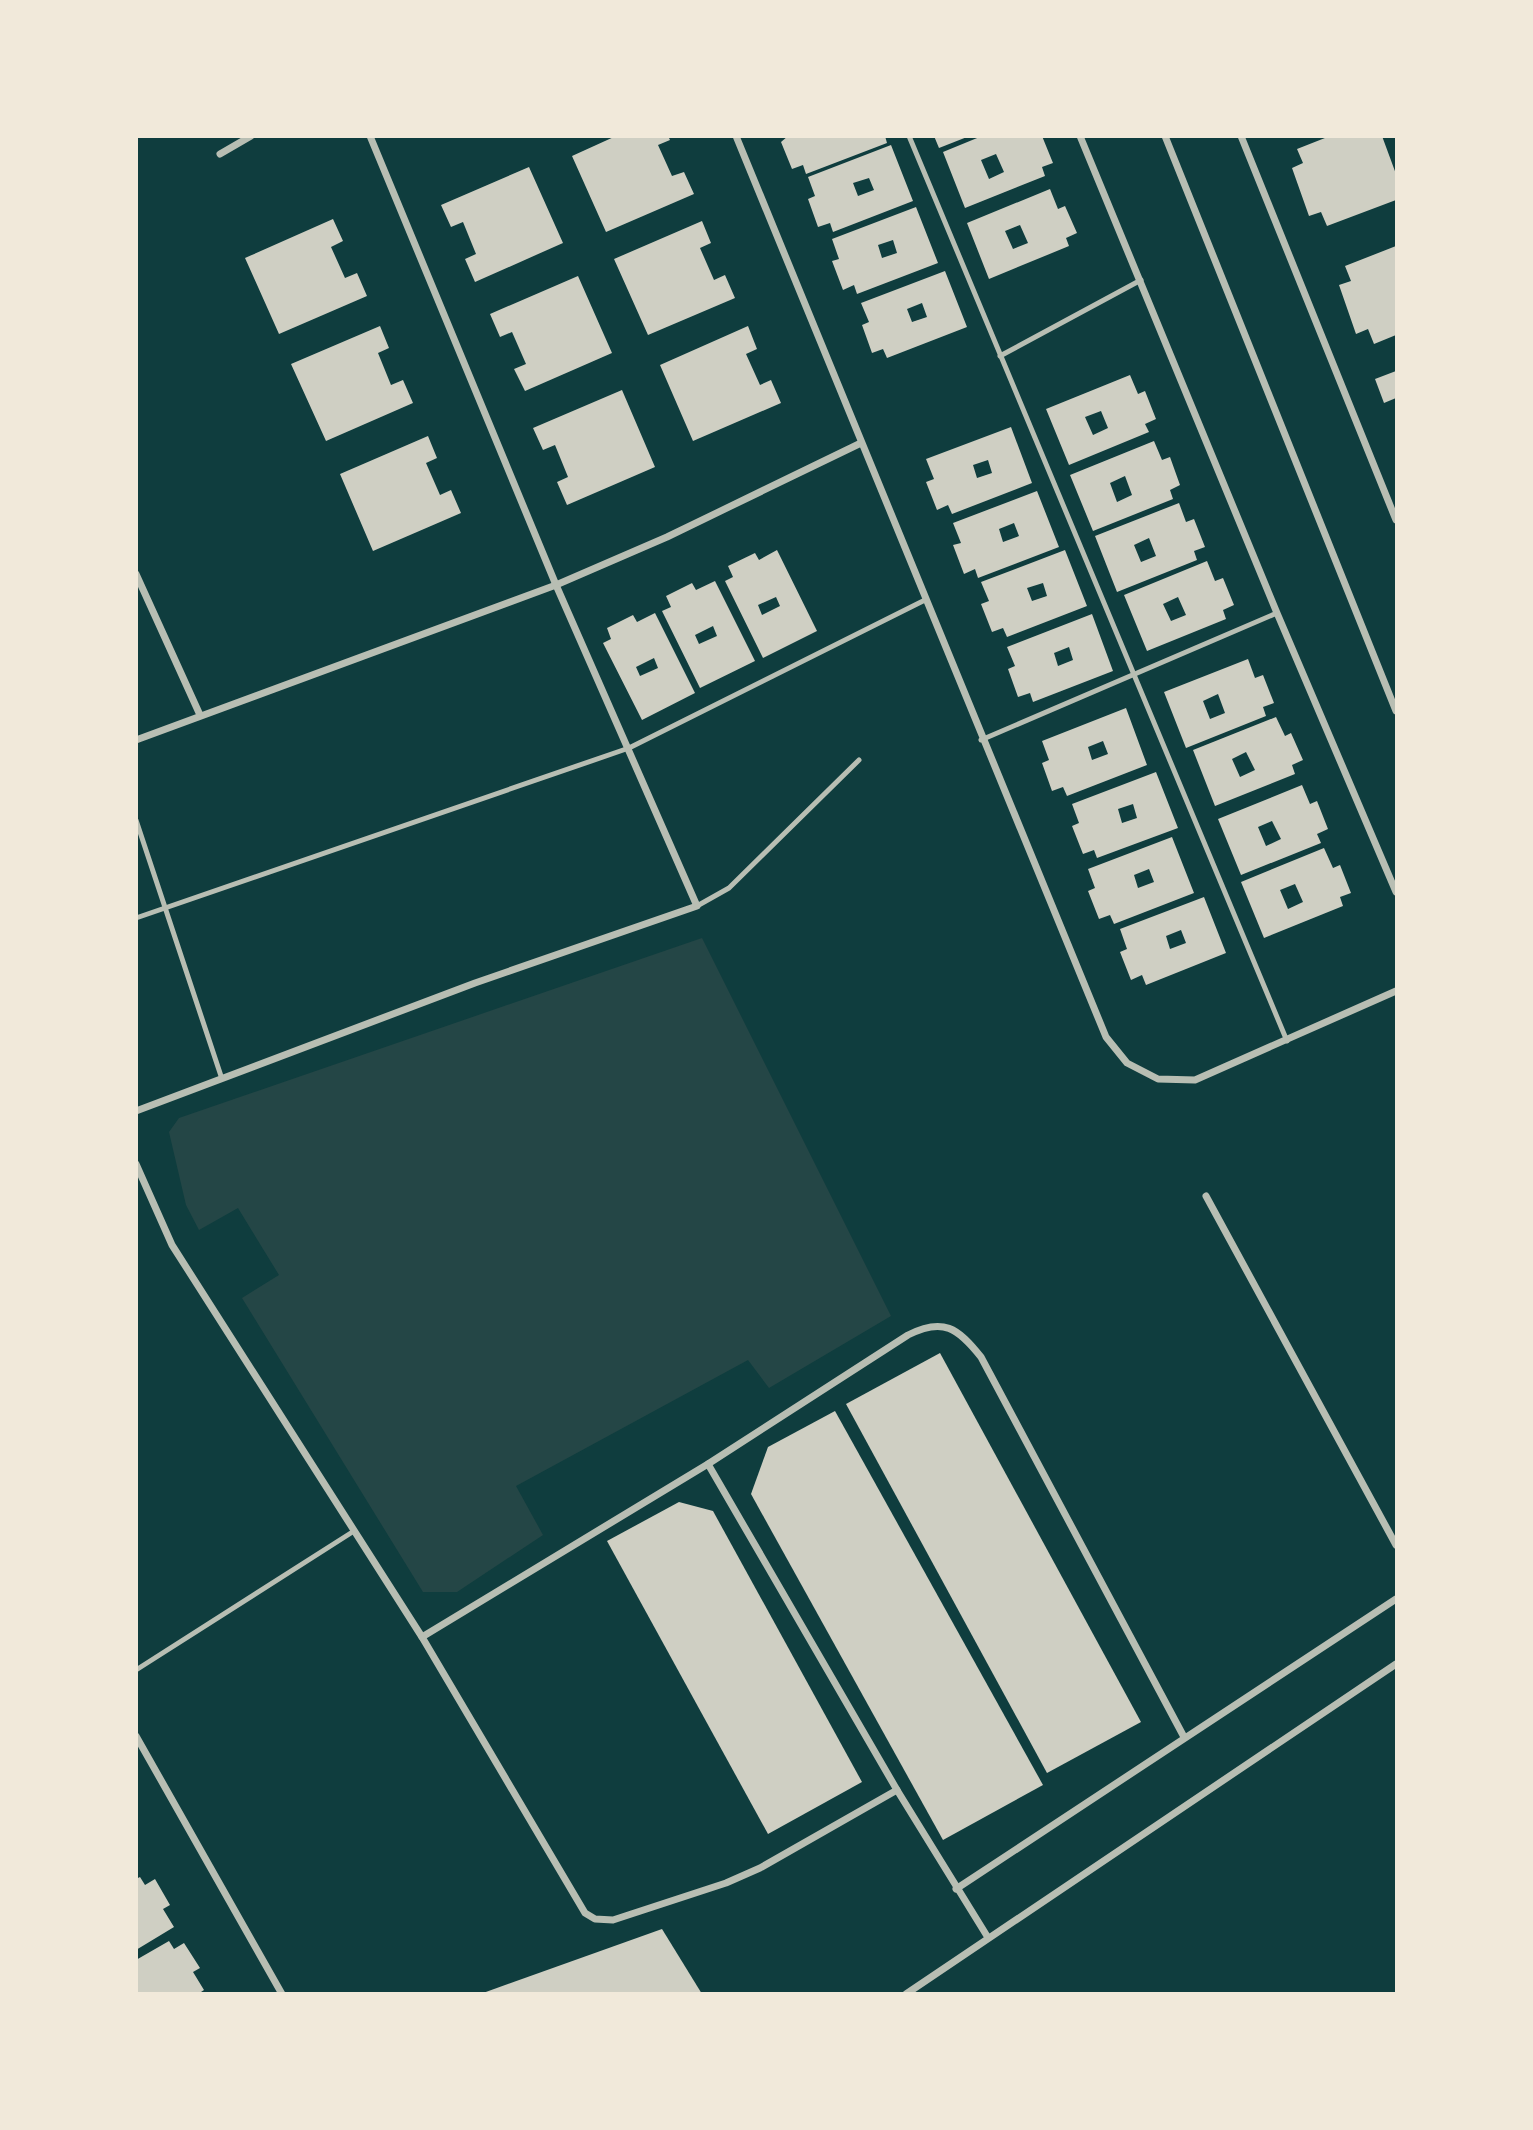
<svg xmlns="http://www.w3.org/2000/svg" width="1533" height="2130" font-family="Cabin,sans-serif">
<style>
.green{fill:#244646}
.building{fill:#cfcfc3;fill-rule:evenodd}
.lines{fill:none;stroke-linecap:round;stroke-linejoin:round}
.service{stroke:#b8beb3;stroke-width:5}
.minor{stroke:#b8beb3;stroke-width:7}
</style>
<rect width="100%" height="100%" fill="#0f3d3e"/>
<path class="green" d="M702 938 891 1316 769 1388 748 1360 516 1486 543 1535 457 1592H423L242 1298 279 1275 238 1208 199 1230 186 1205 169 1132 179 1118Z"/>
<g class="building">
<path d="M616 136H668L670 140 658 145 672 176 684 172 694 194 606 232 572 156Z"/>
<path d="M788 136H885L887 143 806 174 803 165 792 169 781 142Z"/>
<path d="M934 136H967V137L939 148Z"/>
<path d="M982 136H1042L1053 163 1042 167 1045 176 965 208 943 152ZM996 154 1004 172 989 179 981 160Z"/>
<path d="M1330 136H1382L1396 174V200L1327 226 1321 212 1309 216 1292 168 1303 163 1297 149Z"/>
<path d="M891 145 913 201 833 232 830 223 818 227 808 199 815 196 808 177ZM869 178 874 190 858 196 853 183Z"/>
<path d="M529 167 563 243 475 282 465 259 476 254 463 222 451 227 441 205Z"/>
<path d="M1050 189 1058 209 1065 206 1077 233 1066 238 1069 246 989 279 967 223ZM1020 225 1028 243 1013 249 1005 231Z"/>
<path d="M916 207 938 263 857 294 854 285 843 290 832 261 839 259 832 239ZM893 240 897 253 882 258 878 245Z"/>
<path d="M333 219 343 241 331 247 345 278 357 273 367 296 279 334 245 258Z"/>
<path d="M702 221 711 243 700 248 714 280 725 275 735 298 648 335 614 259Z"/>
<path d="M1396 246V335L1374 344 1368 329 1356 334 1339 285 1351 281 1345 266Z"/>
<path d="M945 271 967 327 887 358 883 349 872 353 862 325 869 322 861 303ZM922 303 927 317 912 322 907 309Z"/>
<path d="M578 276 612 353 525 391 514 369 526 364 512 332 500 337 490 314Z"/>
<path d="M380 326 389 348 378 353 391 385 403 380 413 403 326 441 291 364Z"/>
<path d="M748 326 757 349 746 354 760 385 771 380 781 403 693 441 660 365Z"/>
<path d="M1396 371V398L1384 403 1375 379Z"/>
<path d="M1130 375 1138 394 1145 391 1156 419 1145 424 1149 432 1069 465 1046 409ZM1101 411 1108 428 1093 435 1085 417Z"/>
<path d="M622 390 655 467 567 505 557 482 568 477 555 445 543 450 533 428Z"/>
<path d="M1011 427 1032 483 952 514 948 505 937 510 926 482 934 479 926 459ZM988 460 992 473 977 478 973 465Z"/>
<path d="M428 436 437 458 426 463 440 495 451 490 461 513 373 551 340 474Z"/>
<path d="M1154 441 1162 460 1170 457 1180 485 1170 490 1173 499 1093 531 1070 475ZM1125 476 1132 495 1117 502 1110 483Z"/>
<path d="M1037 491 1059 547 978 578 975 569 964 574 953 545 961 543 953 523ZM1014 523 1019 536 1003 542 999 529Z"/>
<path d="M1179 503 1186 522 1194 519 1205 547 1194 551 1197 560 1117 592 1095 536ZM1149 538 1156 556 1141 562 1134 545Z"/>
<path d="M777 550 817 631 763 658 725 581 733 577 728 566 755 553 759 560ZM776 597 780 606 762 615 758 605Z"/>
<path d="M1065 550 1087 606 1007 637 1003 628 992 632 981 604 989 601 981 582ZM1043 583 1047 596 1032 601 1027 588Z"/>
<path d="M1207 561 1215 581 1223 578 1234 605 1223 610 1226 619 1147 651 1124 595ZM1178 597 1186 615 1171 621 1163 604Z"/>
<path d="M715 581 755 661 700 688 662 611 671 607 666 596 692 583 696 590ZM713 626 717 636 699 644 695 635Z"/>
<path d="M655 613 695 693 642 720 603 643 611 639 607 628 633 615 637 622ZM654 658 658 668 640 676 636 667Z"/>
<path d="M1092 614 1113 671 1033 702 1030 693 1018 697 1008 669 1015 666 1007 647ZM1069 647 1073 660 1058 666 1054 653Z"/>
<path d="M1248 659 1255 678 1263 675 1274 703 1263 707 1266 716 1186 748 1164 692ZM1218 694 1225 713 1210 719 1203 701Z"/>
<path d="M1126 708 1147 765 1067 796 1063 787 1052 791 1042 763 1049 760 1042 741ZM1103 741 1108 754 1092 760 1088 747Z"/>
<path d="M1276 717 1285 736 1291 733 1303 760 1292 765 1295 774 1215 806 1193 750ZM1246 752 1255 770 1240 777 1232 759Z"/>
<path d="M1156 772 1178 828 1097 858 1094 850 1083 854 1072 826 1079 823 1072 804ZM1133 804 1137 818 1122 823 1118 809Z"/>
<path d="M1302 785 1310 804 1317 801 1328 829 1317 834 1321 843 1241 875 1218 819ZM1272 821 1281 839 1266 846 1258 827Z"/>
<path d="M1172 837 1194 893 1114 924 1110 915 1099 919 1088 891 1095 888 1088 869ZM1149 869 1154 882 1138 888 1134 875Z"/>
<path d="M1324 848 1333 868 1340 865 1351 893 1340 897 1343 906 1264 938 1241 882ZM1295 884 1303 902 1288 909 1280 890Z"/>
<path d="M1204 897 1226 953 1146 985 1142 975 1131 980 1120 952 1127 949 1120 929ZM1181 930 1186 943 1170 949 1166 936Z"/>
<path d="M940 1353 1141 1722 1047 1773 846 1404Z"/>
<path d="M835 1411 1043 1785 943 1840 751 1494 768 1447Z"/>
<path d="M679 1502 713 1511 862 1782 768 1834 607 1541Z"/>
<path d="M140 1877 145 1885 155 1879 170 1905 163 1909 174 1927 136 1950V1879Z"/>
<path d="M662 1929 702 1994H483V1993Z"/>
<path d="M169 1941 174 1949 184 1943 200 1968 193 1972 204 1990 198 1994H136V1960Z"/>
</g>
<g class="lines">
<g class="service">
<path d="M909 136 1287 1041"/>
<path d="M1000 356 1141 280"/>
<path d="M981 740 1277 613"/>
<path d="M136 820 222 1079"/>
<path d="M697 906 729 888 859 760"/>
<path d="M136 918 629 748 925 600"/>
<path d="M136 1670 354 1531"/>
</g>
<g class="minor">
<path d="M736 136 1106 1037 1127 1063 1158 1079 1195 1080 1396 991"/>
<path d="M1080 136 1277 613 1396 892"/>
<path d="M1165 136 1396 711"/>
<path d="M1241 136 1396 520"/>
<path d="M220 154 251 136"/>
<path d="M136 574 200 715"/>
<path d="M136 740 556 585 667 537 861 443"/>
<path d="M136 1111 475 983 697 906 556 585 370 136"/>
<path d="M136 1164 172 1245 422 1637 585 1913 595 1919 613 1920 726 1883 760 1868 897 1790"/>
<path d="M1206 1196 1396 1545"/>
<path d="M708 1464 897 1790 987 1936"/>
<path d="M422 1637 708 1464 908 1335C943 1317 958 1328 981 1357L1184 1737"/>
<path d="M136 1736 282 1994"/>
<path d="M956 1889 1396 1599"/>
<path d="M906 1994 1396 1664"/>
</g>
</g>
<rect width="1533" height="2130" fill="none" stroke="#f1e9da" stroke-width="276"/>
</svg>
